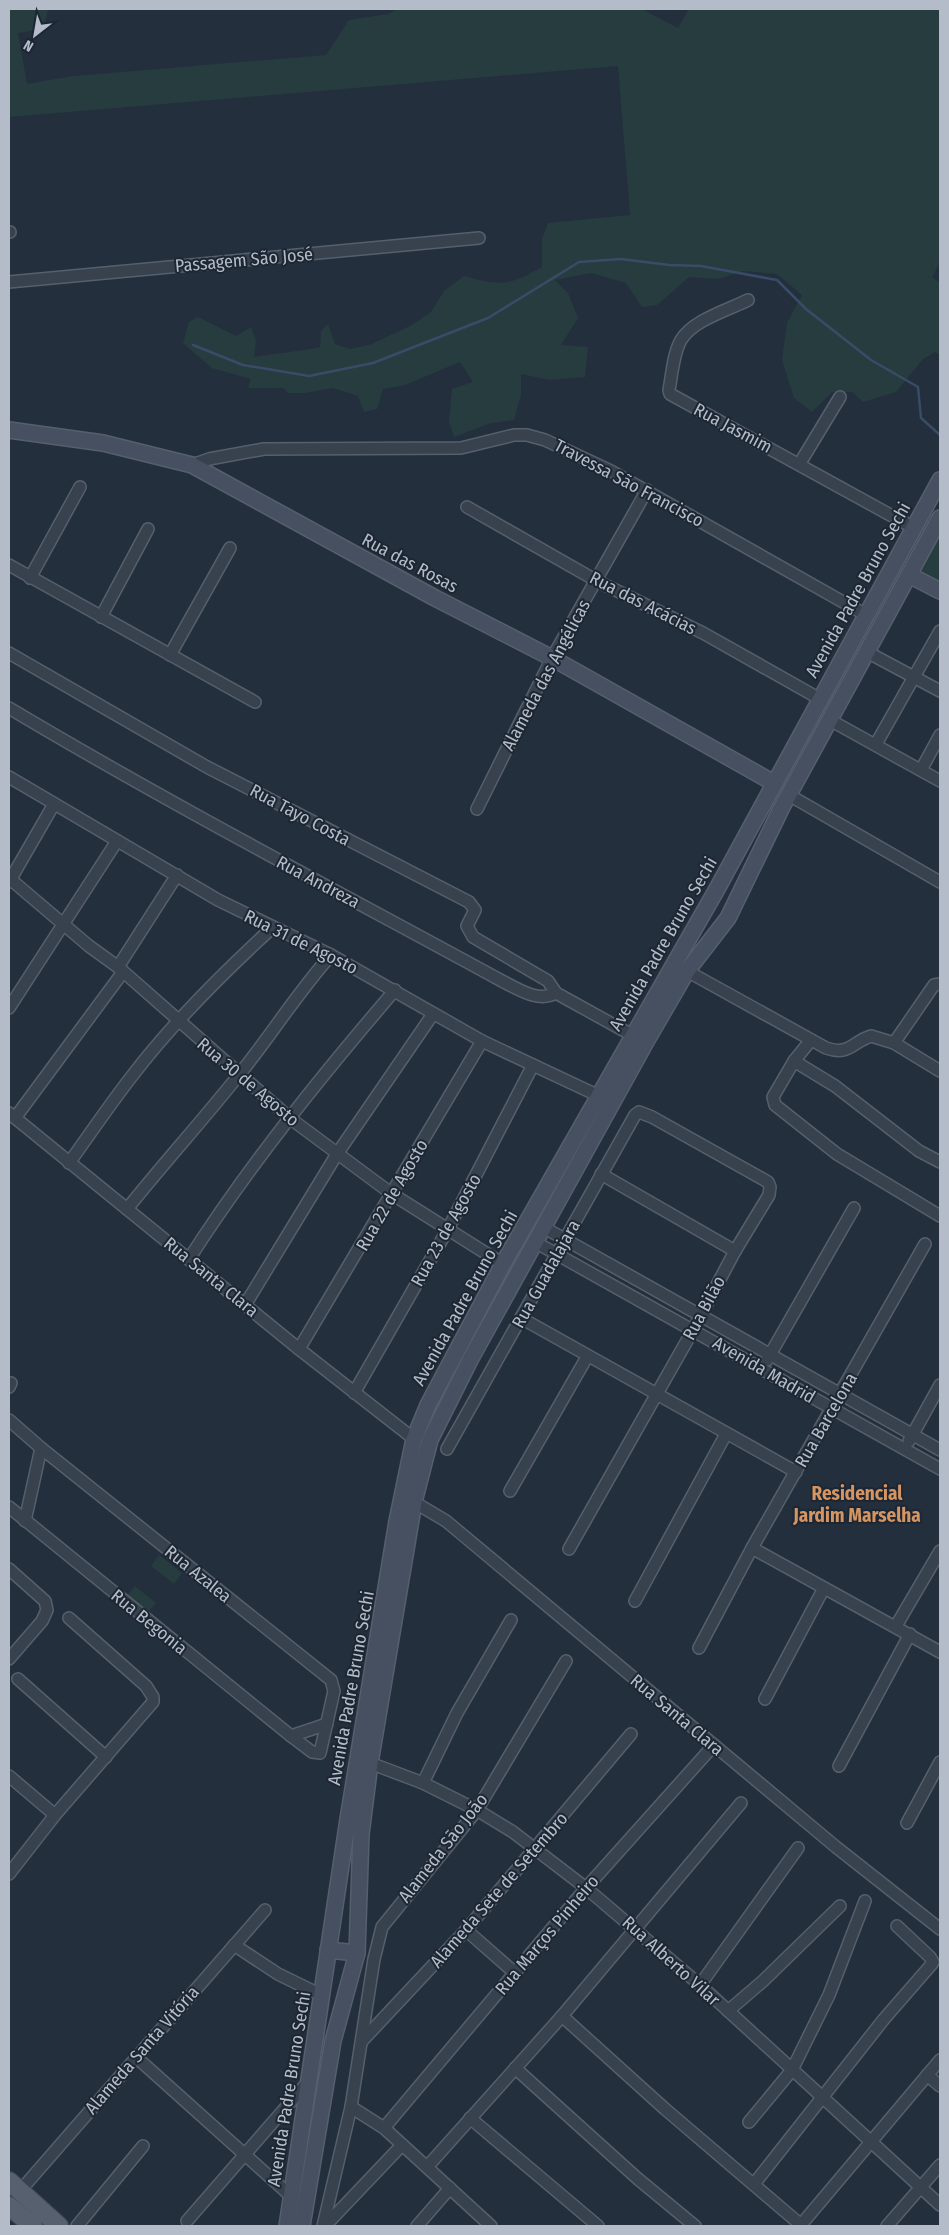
<svg xmlns="http://www.w3.org/2000/svg" width="949" height="2235" font-family="'Fira Sans Condensed',sans-serif">
<style>
.green{fill:#263c3f}
.lines{fill:none;stroke-linecap:round;stroke-linejoin:round}
.stream{stroke:#394c67;stroke-width:2.5}
.street-casing{stroke:#565f6c;stroke-width:14}
.secondary-casing{stroke:#565f6c;stroke-width:18}
.primary-casing{stroke:#414a57;stroke-width:20}
.street{stroke:#38414e;stroke-width:11}
.secondary{stroke:#465061;stroke-width:15}
.primary{stroke:#56606e;stroke-width:18}
.labels{text-anchor:middle;dominant-baseline:central;stroke-width:4;stroke-linejoin:round;paint-order:stroke}
.street-label{font-size:18px;fill:#b4bcc9;stroke:#1d2633}
.neighbourhood-label{font-size:19px;font-weight:bold;fill:#d59563;stroke:#1d2633}
</style>
<rect width="100%" height="100%" fill="#242f3e"/>
<g class="green">
<path d="M9 9H47L48 11 43 29 18 33 27 84 74 76 326 55 349 20 389 14 396 9H642L678 28 689 9H940V263L932 277 940 283V355L935 352 923 359 896 392 863 402 852 392H832L812 412 794 398 782 360 787 323 802 295 777 274 743 271 719 279 689 277 657 305 642 307 626 283 591 273 555 280 568 293 578 318 561 345 588 347 585 377 550 380 521 374V395L514 420 491 423 454 437 449 421 452 389 473 382 460 362 405 385 383 389 377 409 364 412 358 396 333 388 305 393H288L283 388H248L251 379 212 368 183 343 189 322 198 317 236 336 251 327 256 340 254 357C276 353 298 352 320 347L321 331 328 324 335 344 350 349 372 344 412 325 431 312 444 291 464 276C500 286 509 286 542 267V239L548 223 630 215 618 66 9 117Z"/>
<path d="M940 523V585L914 571Z"/>
<path d="M159 1555 182 1573 174 1584 151 1566Z"/>
<path d="M135 1586 156 1603 148 1612 127 1596Z"/>
</g>
<g class="lines">
<path class="stream" d="M193 345 243 365 309 376 373 363 488 318 579 262 621 259 669 265 701 266 777 280 806 309 871 360 918 387 921 418 940 435"/>
<g class="street-casing">
<g id="street">
<path d="M9 232H10"/>
<path d="M9 282 479 238"/>
<path d="M748 300C728 310 693 320 681 340 673 354 672 375 669 390L670 394 914 528"/>
<path d="M800 463 840 397"/>
<path d="M192 465 209 459 264 449 461 448 514 435H527L545 440 611 471 866 615"/>
<path d="M467 507 597 581 703 633 820 699"/>
<path d="M9 565 255 702"/>
<path d="M30 578 80 487"/>
<path d="M101 617 148 529"/>
<path d="M867 652 940 691"/>
<path d="M9 653 207 767 469 902 475 910 467 926 473 937 548 981 556 993"/>
<path d="M170 655 230 548"/>
<path d="M9 708C170 804 337 891 502 981 518 989 538 1003 556 993"/>
<path d="M830 720 940 781"/>
<path d="M876 744 940 631"/>
<path d="M921 770 940 735"/>
<path d="M9 777 218 900 331 955 482 1041 599 1096"/>
<path d="M789 795 940 882"/>
<path d="M477 809 552 658 647 490"/>
<path d="M9 878 89 946 118 967 291 1119 392 1194 503 1264"/>
<path d="M9 882 54 804"/>
<path d="M118 967 177 875"/>
<path d="M687 971 826 1048C849 1056 852 1042 871 1036L894 1043 940 1071"/>
<path d="M556 993 632 1035"/>
<path d="M9 1008 117 841"/>
<path d="M811 1040 794 1061 773 1097 775 1105 837 1154 940 1216"/>
<path d="M894 1043 934 985 940 984"/>
<path d="M794 1061 835 1086 919 1151 940 1162"/>
<path d="M9 1113 299 1349 414 1439"/>
<path d="M15 1118 123 972"/>
<path d="M69 1163C90 1134 110 1104 132 1076 173 1022 223 973 273 927"/>
<path d="M601 1174 735 1251"/>
<path d="M127 1209C163 1164 202 1121 238 1076 270 1037 297 993 331 955"/>
<path d="M543 1227 940 1450"/>
<path d="M535 1242 940 1469"/>
<path d="M189 1259C250 1164 322 1075 395 990"/>
<path d="M245 1305 337 1154 433 1014"/>
<path d="M521 1318 796 1472"/>
<path d="M299 1349 482 1041"/>
<path d="M767 1360 854 1208"/>
<path d="M9 1387 11 1383"/>
<path d="M354 1393 448 1229 533 1065"/>
<path d="M9 1420 41 1448 331 1680 334 1691 320 1753 312 1752 291 1736 9 1507"/>
<path d="M909 1441 940 1385"/>
<path d="M447 1449 635 1115 639 1112 652 1117 768 1182 770 1187 769 1195 735 1251 693 1330 569 1549"/>
<path d="M510 1491 587 1357"/>
<path d="M414 1502 446 1521 836 1847 940 1929"/>
<path d="M25 1521 41 1448"/>
<path d="M752 1548 940 1652"/>
<path d="M9 1569 45 1601 47 1610 42 1621 9 1659"/>
<path d="M635 1601 726 1434"/>
<path d="M896 1626 940 1551"/>
<path d="M699 1648 752 1548 925 1244"/>
<path d="M18 1679 106 1757"/>
<path d="M765 1699 824 1588"/>
<path d="M291 1736 327 1724"/>
<path d="M370 1763 423 1783 477 1810 513 1832 586 1888 700 1985 940 2205"/>
<path d="M839 1766 910 1634"/>
<path d="M9 1776 55 1815"/>
<path d="M423 1783 457 1713 511 1620"/>
<path d="M907 1823 940 1762"/>
<path d="M9 1874 55 1815 153 1702V1697L146 1686 69 1618"/>
<path d="M466 1930 515 1973"/>
<path d="M234 1945 278 1974 323 1996"/>
<path d="M700 1985 798 1848"/>
<path d="M728 2011 763 1981 840 1906"/>
<path d="M562 2016 665 2109 801 2225"/>
<path d="M362 2041 466 1930 631 1734"/>
<path d="M136 2057 292 2197"/>
<path d="M515 2068 638 2179 695 2226"/>
<path d="M927 2075 940 2086"/>
<path d="M351 2107 384 2128 491 2226"/>
<path d="M470 2118 598 2226"/>
<path d="M749 2122 792 2070 829 1995 865 1901"/>
<path d="M384 2128 586 1888 714 1745"/>
<path d="M427 2167 562 2016 741 1803"/>
<path d="M754 2184 884 2019 931 1965 933 1962 930 1957 897 1926"/>
<path d="M20 2191 265 1910"/>
<path d="M187 2221 307 2083"/>
<path d="M77 2226 143 2146"/>
<path d="M323 2226 351 2107 374 1959 382 1927 477 1810 566 1661"/>
<path d="M325 2226 402 2145"/>
<path d="M417 2226 450 2188"/>
<path d="M800 2226 940 2060"/>
<path d="M887 2226 940 2165"/>
</g>
</g>
<g class="secondary-casing">
<g id="secondary">
<path d="M9 430 103 443 192 465 435 598 552 658 774 783"/>
<path d="M909 575 940 591"/>
<path d="M328 1950 357 1953"/>
<path d="M287 2226 348 1819 397 1521 414 1439 428 1405 503 1264 717 889 940 480"/>
<path d="M302 2226 333 2041 357 1953 361 1834 370 1763 414 1502 430 1440 470 1360 647 1040 687 971 728 918 781 809 940 518"/>
</g>
</g>
<g class="primary-casing">
<g id="primary">
<path d="M9 2181 59 2226"/>
<path d="M9 2206 33 2226"/>
</g>
</g>
<use href="#street" class="street"/>
<use href="#secondary" class="secondary"/>
<use href="#primary" class="primary"/>
</g>
<g class="labels">
<g class="street-label">
<text transform="translate(244 260) rotate(-5)">Passagem São José</text>
<text transform="translate(733 428) rotate(28)">Rua Jasmim</text>
<text transform="translate(629 483) rotate(28)">Travessa São Francisco</text>
<text transform="translate(410 563) rotate(28)">Rua das Rosas</text>
<text transform="translate(858 590) rotate(-61)">Avenida Padre Bruno Sechi</text>
<text transform="translate(643 603) rotate(27)">Rua das Acácias</text>
<text transform="translate(546 675) rotate(-62)">Alameda das Angélicas</text>
<text transform="translate(300 815) rotate(28)">Rua Tayo Costa</text>
<text transform="translate(318 882) rotate(28)">Rua Andreza</text>
<text transform="translate(301 942) rotate(26)">Rua 31 de Agosto</text>
<text transform="translate(663 944) rotate(-60)">Avenida Padre Bruno Sechi</text>
<text transform="translate(248 1082) rotate(40)">Rua 30 de Agosto</text>
<text transform="translate(392 1195) rotate(-60)">Rua 22 de Agosto</text>
<text transform="translate(446 1230) rotate(-61)">Rua 23 de Agosto</text>
<text transform="translate(546 1274) rotate(-61)">Rua Guadalajara</text>
<text transform="translate(211 1277) rotate(39)">Rua Santa Clara</text>
<text transform="translate(465 1298) rotate(-61)">Avenida Padre Bruno Sechi</text>
<text transform="translate(704 1308) rotate(-62)">Rua Bilão</text>
<text transform="translate(764 1370) rotate(30)">Avenida Madrid</text>
<text transform="translate(826 1420) rotate(-60)">Rua Barcelona</text>
<text transform="translate(198 1574) rotate(39)">Rua Azalea</text>
<text transform="translate(149 1622) rotate(39)">Rua Begonia</text>
<text transform="translate(351 1688) rotate(-80)">Avenida Padre Bruno Sechi</text>
<text transform="translate(677 1715) rotate(40)">Rua Santa Clara</text>
<text transform="translate(443 1848) rotate(-52)">Alameda São João</text>
<text transform="translate(499 1890) rotate(-49)">Alameda Sete de Setembro</text>
<text transform="translate(547 1935) rotate(-50)">Rua Marços Pinheiro</text>
<text transform="translate(671 1961) rotate(42)">Rua Alberto Vilar</text>
<text transform="translate(142 2050) rotate(-49)">Alameda Santa Vitória</text>
<text transform="translate(289 2089) rotate(-81)">Avenida Padre Bruno Sechi</text>
</g>
<g class="neighbourhood-label">
<text x="857" y="1493">Residencial<tspan x="857" dy="22">Jardim Marselha</tspan></text>
</g>
</g>
<rect width="949" height="2235" fill="none" stroke="#b4bcc9" stroke-width="20"/>
<g transform="translate(35 35) rotate(211)" stroke="#1d2633" stroke-width="4" paint-order="stroke">
<path d="M0-4L9 19L0 12L-9 19Z" fill="#b4bcc9"/>
<text y="-8" font-size="14" font-weight="bold" text-anchor="middle" fill="#b4bcc9">N</text>
</g>
</svg>
